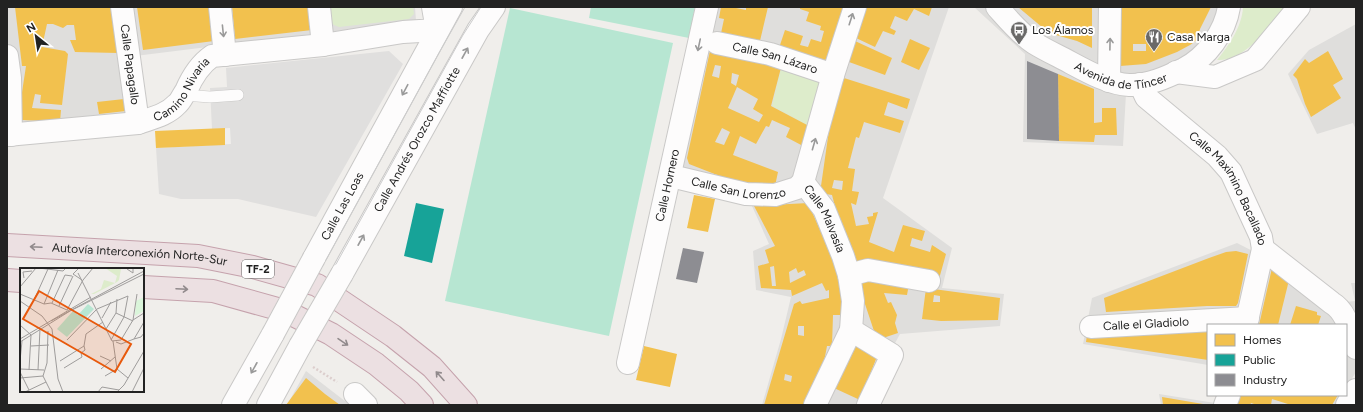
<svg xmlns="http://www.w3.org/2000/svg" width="1363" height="412" font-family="Figtree,sans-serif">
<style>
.residential{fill:#dfdedc}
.grass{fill:#ddeccb}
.pitch{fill:#b7e6d2}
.parking{fill:#e0dfde}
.homes{fill:#f2c14e;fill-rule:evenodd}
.public{fill:#17a398}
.industry{fill:#8d8d92}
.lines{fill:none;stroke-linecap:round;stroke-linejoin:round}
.lane-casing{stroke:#c9c8c7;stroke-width:12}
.street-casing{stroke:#c9c8c7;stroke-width:24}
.highway-casing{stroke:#c5a2ac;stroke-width:24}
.path{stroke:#dccecd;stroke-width:2.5;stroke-dasharray:2 2;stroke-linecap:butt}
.lane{stroke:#fdfcfc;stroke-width:11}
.street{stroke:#fdfcfc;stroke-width:22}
.highway{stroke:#ece0e2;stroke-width:22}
.tram{stroke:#ccc;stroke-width:1}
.street-bridge-casing{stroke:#c9c8c7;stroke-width:24;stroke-linecap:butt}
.street-bridge{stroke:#fdfcfc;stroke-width:22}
.oneway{stroke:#9a9a9a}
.oneway2{stroke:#918a8c}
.labels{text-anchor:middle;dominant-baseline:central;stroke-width:4;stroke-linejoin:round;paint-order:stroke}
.shield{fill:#fff;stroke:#646464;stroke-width:1}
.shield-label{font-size:11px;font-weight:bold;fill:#222}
.poi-label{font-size:12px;fill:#222;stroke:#fff;text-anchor:start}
.street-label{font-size:12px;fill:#222;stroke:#fff}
.inset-road{fill:none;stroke:#9e9c9b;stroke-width:1}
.view{fill:#e8590c;fill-opacity:0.15;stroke:#e8590c;stroke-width:2}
.inset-edge{fill:none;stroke:#222;stroke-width:2}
</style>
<rect width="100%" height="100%" fill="#f0eeeb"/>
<g class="residential">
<path d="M7 7H415L416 21 119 58 128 114 7 127Z"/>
<path d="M715 7H949L883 198 952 248 942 288 1004 294 1000 326 900 334 861 405H762L781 339 791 297 756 290 753 251 769 244 743 186 679 167Z"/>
<path d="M974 7H1223L1196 50 1162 72 1127 76 1123 146 1023 142 1025 54Z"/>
<path d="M1356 24V130L1353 123 1317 134 1288 74 1309 50Z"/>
<path d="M1237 243 1276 263 1325 304 1355 301 1351 283H1356V372L1346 388V325H1208V365L1083 344 1092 298Z"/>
<path d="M306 371 350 405H287Z"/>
<path d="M1159 394 1215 403 1217 395H1342L1336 405H1161Z"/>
</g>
<g class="grass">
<path d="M329 7H413L414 14 409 19 339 27 334 25 330 22Z"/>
<path d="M1243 7H1285C1270 26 1245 62 1217 60 1229 45 1242 27 1243 7Z"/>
<path d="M782 64 820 77 809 126 772 106Z"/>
</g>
<g class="pitch">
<path d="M591 7H695L689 38 589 18Z"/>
<path d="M510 8 673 43 609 336 445 301Z"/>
</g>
<path class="parking" d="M389 51 403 64 316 217 238 199H181L159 194 156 148 231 144 230 128 212 129 210 88 227 87 226 68Z"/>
<g class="homes">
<path d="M15 7H111L118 53 75 52 70 40H76L74 25H67L63 28 53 24H47L42 47 65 51 68 54 62 105 40 103 41 95 35 94 32 108 61 110 60 122 22 120 19 112 26 66H22Z"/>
<path d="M137 7H211L214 41 143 50Z"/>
<path d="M232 7H309L312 30 235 39Z"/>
<path d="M721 7H736V8L746 10V7H768L759 45 720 38 724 19 719 18Z"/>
<path d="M800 7H843L826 68 778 51 785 30 803 36 800 45 808 47 811 39 821 42 824 31 820 30 821 26 806 21 809 12 800 9Z"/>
<path d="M867 7H932L929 16 914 9 907 21 895 16 890 28 896 31 894 35 883 31 875 47 856 38Z"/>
<path d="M1018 7H1092V48L1077 41 1049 33Z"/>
<path d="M1121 7H1211L1200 29 1197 40 1190 45 1177 52 1146 64 1120 66ZM1133 44H1146V51H1133Z"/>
<path d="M910 39 930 48 919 70 901 62Z"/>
<path d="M855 41 892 58 885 75 849 62Z"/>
<path d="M711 46 782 64 771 106 809 126 803 146 786 137 790 128 772 120 769 127 766 126 756 144 740 136 733 155 778 172 775 186 730 180 689 164 687 158ZM715 65 721 66 719 78 712 76ZM732 73 739 75 736 86 731 83ZM737 87 758 99 753 109 763 115 759 122 728 108ZM722 128 730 132 724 145 715 142Z"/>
<path d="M1328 51 1343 79 1333 85 1341 98 1311 117 1305 104 1297 79 1293 75 1305 59 1309 63Z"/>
<path d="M1058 74 1094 89V123L1102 122V108H1116L1117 135H1095L1094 142 1059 141Z"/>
<path d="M844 78 910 99 907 109 888 102 884 115 904 121 900 133 864 122 859 138 856 137 848 168 855 169 852 191 859 192 856 205 851 203 856 226 869 224 867 217 873 216V213L878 212 869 242 894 252 903 225 925 231 922 241 912 238 910 246 930 252 932 245 946 254 939 279 854 266 843 236 832 195 820 193 829 130ZM834 180 843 181 842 190 832 188Z"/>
<path d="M124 99 126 111 99 114 97 102Z"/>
<path d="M225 128V145L156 148 155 131Z"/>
<path d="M694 195 715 199 708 232 687 228Z"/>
<path d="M808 203 845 285V315H833L832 346H827L823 367 806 405H764L794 304 800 301 802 304 829 298V290L826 291 822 283 792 296 791 290 761 288 758 266 769 263 765 250 775 246 754 206ZM774 266 776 286H772L770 267ZM796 268 798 273 804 270 806 275 790 283 789 272ZM798 326H804V336L798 335ZM785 374 792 376 791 382 784 380Z"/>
<path d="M1236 251 1248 254 1238 303 1236 306H1207L1106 312 1104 298 1209 258 1226 252Z"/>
<path d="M1272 268 1289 280 1278 325H1259Z"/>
<path d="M857 280 909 284 907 295 884 293 888 303 891 302 897 315 895 323 898 333 877 340Z"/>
<path d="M926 288 1000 298 998 320 941 321 922 319ZM934 295 940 296V302H933Z"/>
<path d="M1296 306 1317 312V315L1321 316 1318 325H1290Z"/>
<path d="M1208 331V360L1086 342 1087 335H1132Z"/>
<path d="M855 343 878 354 860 400 834 388Z"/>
<path d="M644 346 677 354 670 387 636 380Z"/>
<path d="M306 378 325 394 340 405H286Z"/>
<path d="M1240 395H1338L1332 405H1291L1272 399 1271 405H1257L1251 403 1250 405H1236Z"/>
<path d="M1162 397 1203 404V405H1163Z"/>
</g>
<path class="public" d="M416 203 444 209 432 263 404 256Z"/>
<g class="industry">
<path d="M1027 61 1058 74 1059 141 1027 139Z"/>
<path d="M683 248 704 252 697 283 676 279Z"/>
</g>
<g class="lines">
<g class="lane-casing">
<path id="lane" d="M184 95 210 97 238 95"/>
</g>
<g class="street-casing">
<g id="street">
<path id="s1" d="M122 7 138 123"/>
<path d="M220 7 225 55"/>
<path d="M319 7 323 45"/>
<path id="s2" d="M997 7C1008 19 1020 34 1034 43 1042 48 1050 52 1058 56 1078 66 1106 84 1129 85 1148 86 1167 77 1184 69 1207 57 1225 32 1229 7"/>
<path id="s3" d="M717 43 770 54 833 75"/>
<path d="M7 56 10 78 11 135"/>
<path d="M1176 72 1215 77 1255 60 1299 7"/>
<path d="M1109 81 1110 7"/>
<path id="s4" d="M1140 84 1146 97 1217 156 1231 172 1261 237 1263 249 1332 303C1347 312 1350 332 1356 348"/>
<path id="s5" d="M7 135 138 123C152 118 167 115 177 104 181 101 183 95 186 91 192 77 199 65 212 56L323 45 403 32 437 30 433 7"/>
<path id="s6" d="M671 176 746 194 775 195 797 188 803 182 833 75 855 7"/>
<path id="s7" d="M803 182 824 209 843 256 849 275 853 301 851 330 815 405"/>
<path id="s8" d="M314 258 451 7"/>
<path id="s9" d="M342 274 478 30 494 7"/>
<path d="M849 275 868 270 929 281"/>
<path d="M1246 325 1263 249"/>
<path id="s10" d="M1091 327 1248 318"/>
<path d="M851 330 892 355 868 405"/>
<path id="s11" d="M628 363 707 7"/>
<path d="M355 394 366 405"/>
<path d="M233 405 273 334"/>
<path d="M268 405 300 346"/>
<path d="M1225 405 1229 395"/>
<path d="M1347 405 1356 390"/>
</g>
</g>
<g class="highway-casing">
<g id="highway">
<path id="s12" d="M7 245 198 256 253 267 317 285 393 336 432 367 466 405"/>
<path d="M7 280 21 281"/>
<path d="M143 287 213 291 285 311 331 334 376 364 409 391 422 405"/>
</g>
</g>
<path class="path" d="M313 367 337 382"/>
<use href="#lane" class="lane"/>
<use href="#street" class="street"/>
<use href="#highway" class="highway"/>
<g class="tram">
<path d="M326 260 439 53 465 7"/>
<path d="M335 266 463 35 481 7"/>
</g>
<g class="street-bridge-casing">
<g id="street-bridge">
<path d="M273 334 314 258"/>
<path d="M300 346 342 274"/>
</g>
</g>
<use href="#street-bridge" class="street-bridge"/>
</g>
<defs><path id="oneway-shaft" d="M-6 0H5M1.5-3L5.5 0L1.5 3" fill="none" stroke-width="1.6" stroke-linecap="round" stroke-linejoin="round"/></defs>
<g class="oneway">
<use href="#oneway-shaft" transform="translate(851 19) rotate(-72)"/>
<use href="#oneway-shaft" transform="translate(223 31) rotate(84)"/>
<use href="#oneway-shaft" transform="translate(1110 44) rotate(-89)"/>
<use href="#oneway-shaft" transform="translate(699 45) rotate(102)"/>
<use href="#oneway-shaft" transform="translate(465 53) rotate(-61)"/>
<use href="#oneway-shaft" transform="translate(405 90) rotate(118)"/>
<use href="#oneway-shaft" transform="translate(814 144) rotate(-74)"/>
<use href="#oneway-shaft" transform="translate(361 240) rotate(-61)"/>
<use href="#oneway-shaft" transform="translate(254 368) rotate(119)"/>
</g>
<g class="oneway2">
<use href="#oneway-shaft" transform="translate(36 247) rotate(-177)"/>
<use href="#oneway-shaft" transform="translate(182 289) rotate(3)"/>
<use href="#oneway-shaft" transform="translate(343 342) rotate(34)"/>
<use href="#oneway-shaft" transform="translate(440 376) rotate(-132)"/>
</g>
<defs>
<g id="bus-pin" transform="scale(0.9)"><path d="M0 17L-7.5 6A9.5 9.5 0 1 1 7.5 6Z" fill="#6a6968" stroke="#fff"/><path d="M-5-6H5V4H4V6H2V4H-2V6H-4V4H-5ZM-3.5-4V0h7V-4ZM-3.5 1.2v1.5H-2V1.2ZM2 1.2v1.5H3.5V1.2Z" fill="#fff"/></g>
<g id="restaurant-pin" transform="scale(0.9)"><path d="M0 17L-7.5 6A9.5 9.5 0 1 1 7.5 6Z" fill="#6a6968" stroke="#fff"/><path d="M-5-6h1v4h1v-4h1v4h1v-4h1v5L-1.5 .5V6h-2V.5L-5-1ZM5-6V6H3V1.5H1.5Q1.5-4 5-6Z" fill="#fff"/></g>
</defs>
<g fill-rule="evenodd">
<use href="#bus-pin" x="1019" y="30"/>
<use href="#restaurant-pin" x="1154" y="37"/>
</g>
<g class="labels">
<rect class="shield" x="242" y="260" width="32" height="18" rx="3"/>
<g class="shield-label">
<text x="258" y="269">TF-2</text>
</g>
<g class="poi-label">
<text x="1032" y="30">Los Álamos</text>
<text x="1167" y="37">Casa Marga</text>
</g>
<g class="street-label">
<text stroke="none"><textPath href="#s3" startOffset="60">Calle San Lázaro</textPath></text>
<text stroke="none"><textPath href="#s1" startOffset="58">Calle Papagallo</textPath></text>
<text stroke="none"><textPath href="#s2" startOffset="147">Avenida de Tíncer</textPath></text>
<text stroke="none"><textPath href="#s5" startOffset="189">Camino Nivaria</textPath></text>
<text stroke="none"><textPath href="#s9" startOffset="154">Calle Andrés Orozco Maffiotte</textPath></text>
<text stroke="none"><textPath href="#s11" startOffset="182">Calle Hornero</textPath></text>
<text stroke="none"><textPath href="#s6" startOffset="69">Calle San Lorenzo</textPath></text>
<text stroke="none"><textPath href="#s4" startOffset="140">Calle Maximino Bacallado</textPath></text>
<text stroke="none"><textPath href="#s8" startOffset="59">Calle Las Loas</textPath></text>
<text stroke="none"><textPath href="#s7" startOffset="43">Calle Malvasía</textPath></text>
<text stroke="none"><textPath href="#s12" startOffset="133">Autovía Interconexión Norte-Sur</textPath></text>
<text stroke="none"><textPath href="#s10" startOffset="55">Calle el Gladiolo</textPath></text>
</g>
</g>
<g transform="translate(20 268)">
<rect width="124" height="124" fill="#f0eeeb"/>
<path d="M85 0 101 1 99 12 97 14 74 26H71L81 21 84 12 95 15 97 8Z" fill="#ddeccb"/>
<path d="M124 29V43L115 48 116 33Z" fill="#daf5da"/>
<path d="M68 36 74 41 47 69 37 61 53 43 58 47Z" fill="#b7e6d2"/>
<path class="inset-road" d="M19 0 43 3 46 0M59 0 53 6 62 12M107 1 113 5V0M58 5 92 73 101 72 113 52 124 45M4 10 3 4 12 3M0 19 16 0M0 26 24 36 31 35 47 42 63 12 73 0M14 32 28 1M0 33 22 48 32 61 38 111 43 124M32 35 45 7 52 8M24 36 38 2M39 38 53 8M96 45 113 53M82 50 91 34M113 52 117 26M31 53 124 3M0 57 11 67 9 102M86 61 96 45 97 31M28 63 27 95 23 108 31 124M0 71 71 29M114 71 121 69 124 65M47 72 77 41 108 28 104 49 91 72M93 73 97 101 108 110M0 74 50 43 124 6M96 74 101 76 114 71 124 54M11 78 29 77M80 88 91 93M0 93 2 73M40 93 64 78 66 66 83 54M44 100 62 89 61 85 65 82 64 78M0 101 24 102M81 101 95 89M18 102 20 61M0 104 9 122M85 108 97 101M0 110 23 108M5 124 26 114M78 124 82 119 99 122M97 124 104 117 124 83M112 124 124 100"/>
<path class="view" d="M19 23 111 76 95 104 3 51Z"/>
<rect width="124" height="124" class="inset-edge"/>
</g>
<rect width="1363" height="412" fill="none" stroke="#222222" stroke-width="16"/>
<rect x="1207" y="324" width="140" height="72" fill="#ffffff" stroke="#a7a7a7"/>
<rect x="1215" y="334" width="20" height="12" fill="#f2c14e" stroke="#a7a7a7"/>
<text x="1243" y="344" font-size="12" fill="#222222">Homes</text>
<rect x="1215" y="354" width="20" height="12" fill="#17a398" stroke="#a7a7a7"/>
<text x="1243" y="364" font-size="12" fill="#222222">Public</text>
<rect x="1215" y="374" width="20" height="12" fill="#8d8d92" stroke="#a7a7a7"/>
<text x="1243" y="384" font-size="12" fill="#222222">Industry</text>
<g transform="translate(36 36) rotate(330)" stroke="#ffffff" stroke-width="3" paint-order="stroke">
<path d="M0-3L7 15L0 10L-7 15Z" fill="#222222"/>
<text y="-6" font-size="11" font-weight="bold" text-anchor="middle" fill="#222222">N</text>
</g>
</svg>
